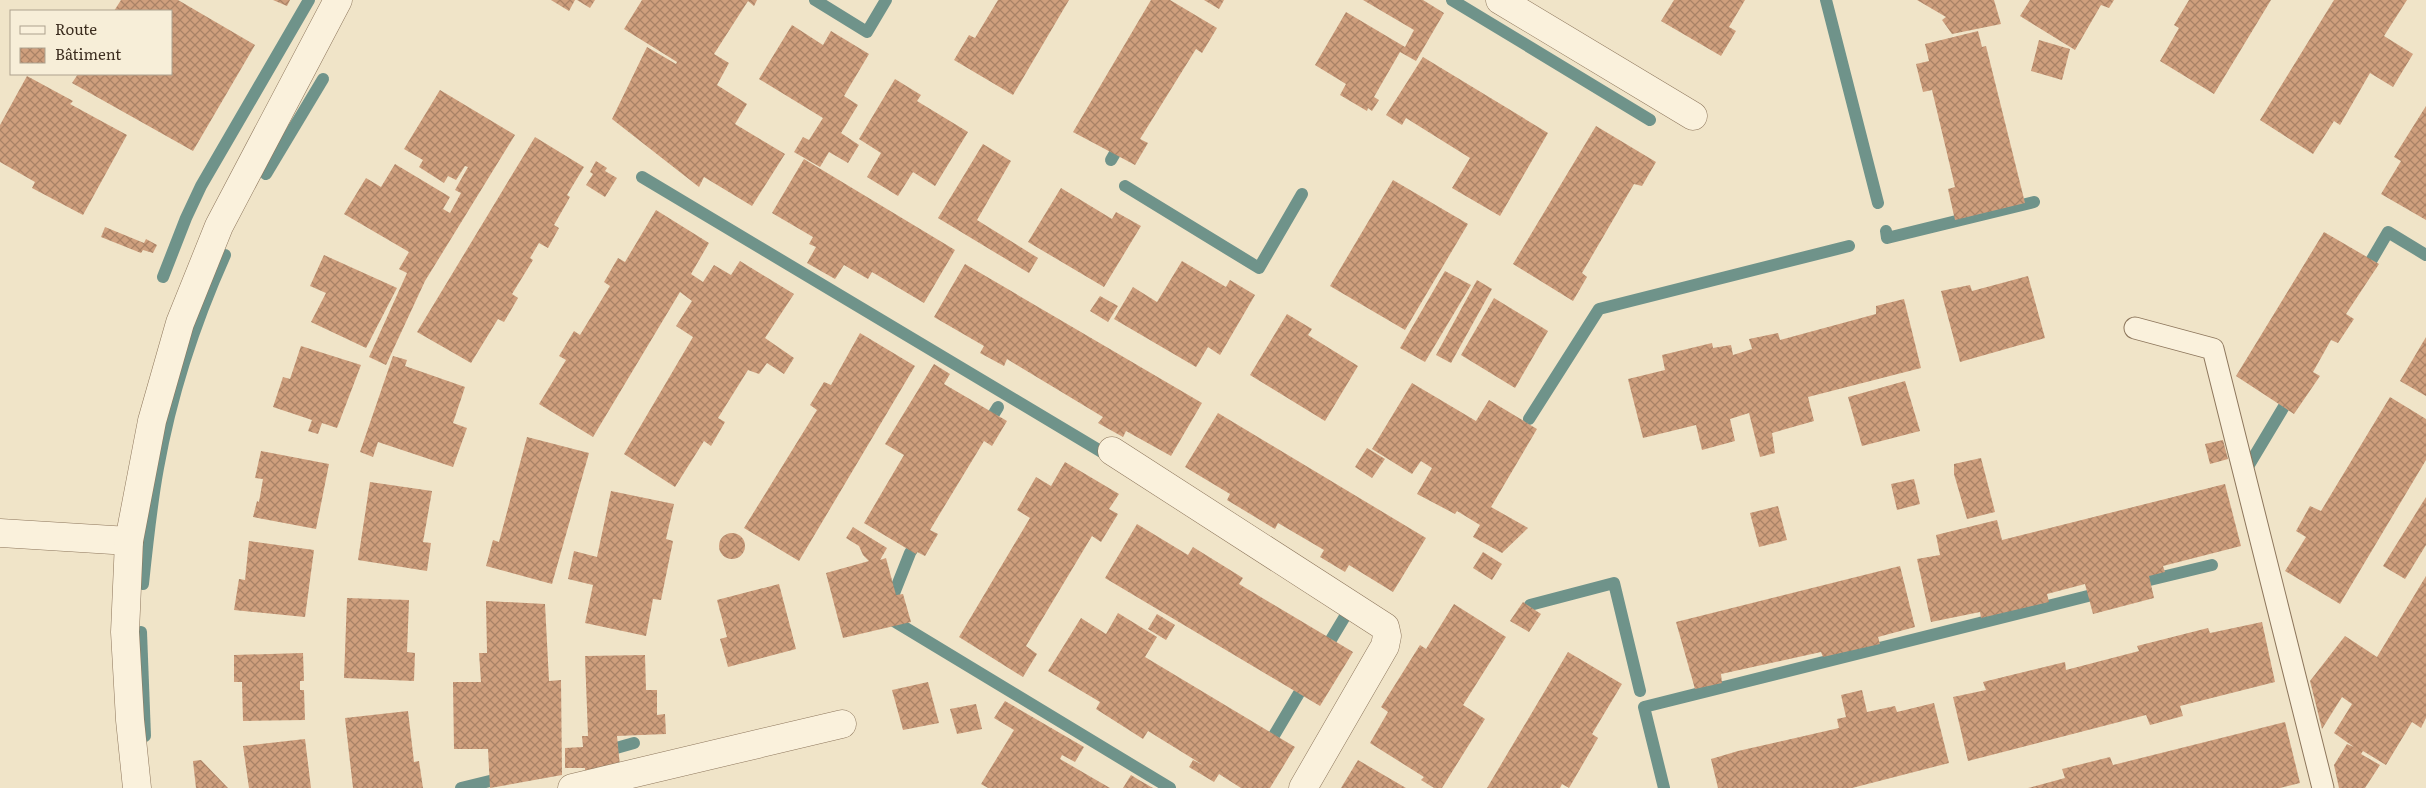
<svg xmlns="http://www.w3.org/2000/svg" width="2426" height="788" font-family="Literata,serif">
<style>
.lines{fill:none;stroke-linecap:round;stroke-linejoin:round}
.stream{stroke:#6f938a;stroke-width:12}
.building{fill:url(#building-cross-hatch)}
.service-casing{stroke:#8d765c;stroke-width:23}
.minor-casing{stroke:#8d765c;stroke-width:29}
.tertiary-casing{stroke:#8d765c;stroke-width:29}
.service{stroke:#faf1dc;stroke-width:21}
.minor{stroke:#faf1dc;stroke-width:28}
.tertiary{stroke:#faf1dc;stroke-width:28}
</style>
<defs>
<pattern id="building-cross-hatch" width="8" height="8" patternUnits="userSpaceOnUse" patternTransform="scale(1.25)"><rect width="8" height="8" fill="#cf9f7d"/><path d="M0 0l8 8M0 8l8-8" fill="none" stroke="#a98266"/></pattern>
</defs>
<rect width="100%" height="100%" fill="#f0e4c8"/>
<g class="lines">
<g class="stream">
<path d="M815 0 867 32 886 0"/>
<path d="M1452 0 1650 120"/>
<path d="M1826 0 1878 203"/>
<path d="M1111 160 1122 141"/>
<path d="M266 174 323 79"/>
<path d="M642 177 1112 458"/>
<path d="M1125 186 1259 268 1302 194"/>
<path d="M1886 231 1887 238 2034 202"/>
<path d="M2364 273 2388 232 2426 255"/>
<path d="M163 277 186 218 201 186 309 0"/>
<path d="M1529 419 1599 309 1849 246"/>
<path d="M985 428 998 407"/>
<path d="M2243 475 2292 393"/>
<path d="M143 584C147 545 151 506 158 468 171 395 195 322 225 255"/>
<path d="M2133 584 2212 565"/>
<path d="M1530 605 1614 583 1640 691"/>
<path d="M889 606 910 553 919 538"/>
<path d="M889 618 1170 788"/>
<path d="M141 632 145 736"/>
<path d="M1323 653 1353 603"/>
<path d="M1266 749 1308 678"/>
<path d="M602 752 634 743"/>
<path d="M461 788 506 777"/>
<path d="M1664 788 1644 707 2104 592"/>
</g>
</g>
<g class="building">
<path d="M121 0H178L255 45 193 151 72 83 78 74H171V11H114Z"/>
<path d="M273 0H290L287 6Z"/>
<path d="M551 0H575L569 11Z"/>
<path d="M577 0H595L590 8Z"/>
<path d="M642 0H757L754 6 748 1 714 54 729 63 717 85 747 104 735 124 785 154 752 206 704 177 699 187 612 119 647 47 676 64 677 62 624 29Z"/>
<path d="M998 0H1069L1013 95 954 60 969 35 975 38Z"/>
<path d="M1151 0H1170L1217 28 1202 53 1196 49 1140 139 1148 143 1135 165 1073 132Z"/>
<path d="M1204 0H1224L1219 9Z"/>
<path d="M1363 0H1423L1444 13 1416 61 1400 52 1374 97 1379 100 1372 111 1368 108 1367 111 1340 95 1346 84 1315 65 1346 12 1405 47 1414 30Z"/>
<path d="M1674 0H1745L1729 27 1736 31 1721 56 1661 21Z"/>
<path d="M1917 0H1994L2001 24 1952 34 1942 20 1946 17Z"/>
<path d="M2030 0H2114L2109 8 2101 5 2075 50 2020 16Z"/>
<path d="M2189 0H2271L2214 94 2160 61 2179 28 2174 25Z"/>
<path d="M2334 0H2407L2384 36 2413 54 2393 87 2370 73 2340 125 2334 121 2313 154 2260 120Z"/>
<path d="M792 25 823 45 831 31 869 54 844 96 858 105 841 133 859 145 848 163 829 152 820 167 794 152 803 137 809 140 823 118 759 79Z"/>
<path d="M1978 31 1982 47 1986 46 2025 203 1955 220 1948 189 1955 187 1932 90 1923 92 1916 64 1929 61 1925 44Z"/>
<path d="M2039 40 2070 49 2062 80 2031 71Z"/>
<path d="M1423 57 1548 133 1500 216 1452 188 1470 158 1406 118 1402 125 1386 115Z"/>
<path d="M27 76 73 101 70 104 127 135 83 215 32 188 35 182 0 162V125Z"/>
<path d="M895 79 921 95 917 101 968 132 935 186 913 172 898 196 867 177 881 153 859 139Z"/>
<path d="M440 90 515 135 425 281 386 365 369 357 407 273 399 269 409 252 344 214 366 178 381 187 395 164 450 197 443 209 450 213 461 193 455 190 468 167 465 166 456 180 448 176 444 183 419 167 423 160 404 149Z"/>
<path d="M2426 106V220L2381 194 2401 161 2394 157Z"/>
<path d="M1596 126 1656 162 1642 186 1634 184 1582 273 1587 277 1573 301 1513 264Z"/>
<path d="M535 137 584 167 567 195 570 197 554 225 559 228 548 248 539 243 530 258 533 260 512 294 518 298 504 322 498 319 471 363 417 332Z"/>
<path d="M983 144 1011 161 977 220 1038 258 1029 273 938 218Z"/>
<path d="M804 159 955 250 924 303 872 272 868 279 844 265 835 279 807 263 816 247 809 244 813 237 772 213Z"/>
<path d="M596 161 607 168 605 171 617 178 605 197 586 185 593 174 590 172Z"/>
<path d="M1393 180 1468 224 1405 330 1330 286Z"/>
<path d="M1061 188 1112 219 1116 212 1141 226 1104 287 1028 242Z"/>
<path d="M656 210 709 243 691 274 703 282 714 265 731 275 740 261 794 294 765 338 794 358 784 374 767 363 759 374 748 370 718 418 725 422 711 446 704 441 675 487 624 454 693 337 676 326 692 301 680 292 593 437 539 404 566 360 559 356 574 331 580 335 610 286 604 282 618 258 625 262Z"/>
<path d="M105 227 144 243 146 239 157 245 153 253 143 250 141 253 101 237Z"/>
<path d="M2324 232 2379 264 2346 314 2354 319 2338 343 2331 340 2313 372 2320 376 2294 414 2236 376Z"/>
<path d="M324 255 397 288 366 348 311 322 326 293 310 286Z"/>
<path d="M1182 261 1226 287 1230 280 1255 295 1220 355 1208 347 1196 367 1114 319 1133 287 1157 302Z"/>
<path d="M965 264 1202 403 1171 456 1126 431 1123 437 1098 423 1103 417 1007 359 1004 366 980 353 984 346 934 317Z"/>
<path d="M1445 271 1471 285 1425 362 1400 348Z"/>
<path d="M2028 276 2045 338 1960 362 1941 291 1970 285 1972 291Z"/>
<path d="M1477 280 1492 289 1451 363 1436 355Z"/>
<path d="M1100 296 1118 306 1108 322 1090 311Z"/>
<path d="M1494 298 1548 331 1515 388 1461 355Z"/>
<path d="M1904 299 1921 368 1808 397 1814 421 1772 433 1775 453 1760 457 1749 413 1730 419 1735 441 1702 450 1696 425 1643 438 1628 379 1665 370 1662 355 1712 343 1713 348 1731 345 1733 355 1752 349 1749 339 1778 333 1780 340 1876 314V306Z"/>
<path d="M1287 314 1312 329 1308 335 1358 366 1325 421 1250 375Z"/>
<path d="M860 333 915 366 799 561 744 528 817 410 810 405 824 382 831 385Z"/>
<path d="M2426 337V396L2400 381Z"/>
<path d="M301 346 361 365 337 428 322 423 318 434 308 431 312 420 273 407 283 377 290 379Z"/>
<path d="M393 356 407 360 405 366 465 387 453 423 467 428 453 467 378 442 373 457 360 452Z"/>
<path d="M934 364 950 374 944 384 1007 421 992 446 984 441 930 530 938 534 925 556 917 552 916 554 864 523 904 455 885 444Z"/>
<path d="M1905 381 1920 431 1862 446 1848 397Z"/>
<path d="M1412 383 1476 421 1489 400 1537 429 1491 507 1528 528 1502 553 1473 537 1480 525 1457 511 1455 514 1417 494 1432 468 1421 461 1412 474 1372 449Z"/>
<path d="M2390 397 2426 419V460L2340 604 2285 571 2306 537 2296 531 2310 506 2321 511Z"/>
<path d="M1218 413 1426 538 1393 592 1349 565 1345 572 1320 557 1324 550 1278 523 1275 529 1227 500 1230 494 1185 467Z"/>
<path d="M527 437 589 453 552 584 486 566 493 540 499 542Z"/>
<path d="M2223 440 2228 459 2210 464 2205 444Z"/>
<path d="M1367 448 1385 459 1372 478 1355 467Z"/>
<path d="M261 451 329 464 316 529 253 517 257 501 259 502 263 479 255 478Z"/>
<path d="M1981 458 1995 512 1967 519 1954 474V464Z"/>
<path d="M1065 462 1119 494 1109 509 1118 514 1101 542 1092 536 1026 646 1037 654 1023 677 959 637 1030 518 1017 510 1036 477 1051 486Z"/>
<path d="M1914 479 1920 504 1897 510 1891 484Z"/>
<path d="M370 482 432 491 423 542 431 543 427 571 358 560Z"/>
<path d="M2225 484 2241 546 2163 566 2165 572 2149 576 2154 598 2093 614 2085 584 2047 594 2049 602 1981 618 1980 612 1931 622 1917 559 1940 555 1936 535 1997 520 2002 540Z"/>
<path d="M611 491 674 504 666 539 673 541 661 600 653 599 646 636 585 623 593 585 568 579 574 551 597 557Z"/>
<path d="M2426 497V545L2405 579 2383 566Z"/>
<path d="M1778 506 1787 540 1759 547 1750 513Z"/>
<path d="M1137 524 1188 555 1193 547 1243 578 1239 584 1353 652 1320 706 1105 578Z"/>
<path d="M853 527 887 548 880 560 886 558 896 595 903 594 911 622 843 638 826 573 869 561 863 555 859 546 846 538Z"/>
<circle cx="732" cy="546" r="13"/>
<path d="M249 541 314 550 305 617 234 610 239 579 245 580Z"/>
<path d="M1483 552 1502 564 1492 580 1473 568Z"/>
<path d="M1900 566 1915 627 1878 637 1880 644 1823 657 1821 652 1721 674 1722 683 1695 689 1676 622Z"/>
<path d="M2426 576V718L2421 728 2412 722 2386 765 2363 751 2361 754 2380 765 2365 788H2339L2334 765 2347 744 2354 747 2334 733 2352 704 2342 697 2322 729 2310 681 2345 636 2377 657Z"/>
<path d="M779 584 796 649 728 667 720 639 727 637 717 600Z"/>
<path d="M347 598 409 600 407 652 415 653 414 681 344 678Z"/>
<path d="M486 601 545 604 549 681 561 680 562 775 490 788 488 749H454L453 682H481L479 653H487Z"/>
<path d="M1523 602 1541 614 1529 632 1510 621Z"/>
<path d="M1454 604 1506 637 1463 705 1485 719 1442 788H1434L1421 780 1424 777 1370 743 1388 712 1381 707 1420 645 1426 649Z"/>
<path d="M1118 613 1157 637 1145 657 1295 747 1270 788H1241L1219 774 1214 782 1189 767 1193 760 1203 765 1148 731 1143 739 1096 709 1100 702 1048 671 1081 618 1106 634Z"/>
<path d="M1157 614 1175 625 1166 640 1148 629Z"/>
<path d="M2262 622 2275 682 2180 706 2183 716 2150 725 2146 715 1968 761 1953 697 1986 690 1983 682 2065 662 2066 670 2139 651 2137 646 2208 628 2210 633Z"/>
<path d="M1568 652 1622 684 1592 734 1598 738 1569 788 1562 784 1560 788H1487Z"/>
<path d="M303 653 304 681H300V690H304L305 720 243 721 242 682H234V655Z"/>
<path d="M645 655 646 690H657V715L665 714 666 734 617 736 620 766 585 774V768H565V748L583 747 582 736H588L585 656Z"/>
<path d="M928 682 939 723 903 730 892 690Z"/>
<path d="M1862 690 1867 712 1895 706 1897 712 1934 703 1949 763 1852 788H1718L1711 759 1738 751 1839 728 1837 719 1846 717 1841 695Z"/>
<path d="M1005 701 1084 747 1075 762 1062 755 1060 759 1110 788H988L981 784 1014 730 994 718Z"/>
<path d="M976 704 982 729 957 734 950 709Z"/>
<path d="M408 711 414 762 419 761 423 788H353L345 718Z"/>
<path d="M2285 722 2300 783 2280 788H2028L2065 778 2062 769 2110 757 2113 765Z"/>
<path d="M305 739 311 788H249L243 746Z"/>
<path d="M201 760 228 788H196L193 761Z"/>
<path d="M1358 760 1406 788H1341Z"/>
<path d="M1131 775 1139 780 1153 788H1123Z"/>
</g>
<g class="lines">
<g class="service-casing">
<path id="service" d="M2135 328 2213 349 2323 788"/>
</g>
<g class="minor-casing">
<g id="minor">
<path d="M1500 0 1693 116"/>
<path d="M1112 451 1385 627 1387 636 1385 646 1303 788"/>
<path d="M0 533 129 541"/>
<path d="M572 788 842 724"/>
</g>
</g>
<g class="tertiary-casing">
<path id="tertiary" d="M137 788 130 720 125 632 129 541 152 421 180 323 219 226 338 0"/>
</g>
<use href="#service" class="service"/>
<use href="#minor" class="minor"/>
<use href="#tertiary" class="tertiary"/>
</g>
<rect x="10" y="10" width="162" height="65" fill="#f7eed8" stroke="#ada18e"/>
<rect x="20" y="26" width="25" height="8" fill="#faf1dc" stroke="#ada18e"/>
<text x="55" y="35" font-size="15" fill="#3d2e20">Route</text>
<rect x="20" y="48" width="25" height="15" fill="url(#building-cross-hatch)" stroke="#ada18e"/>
<text x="55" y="60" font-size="15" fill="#3d2e20">Bâtiment</text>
</svg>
